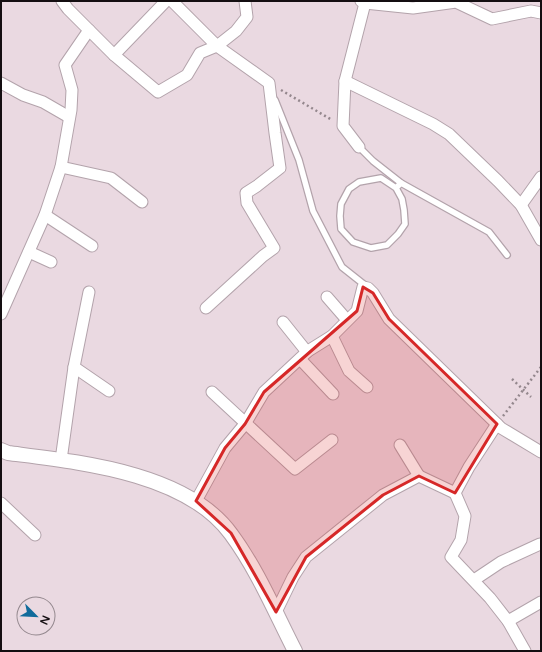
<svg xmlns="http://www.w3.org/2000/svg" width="542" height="652" font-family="'Varela Round',sans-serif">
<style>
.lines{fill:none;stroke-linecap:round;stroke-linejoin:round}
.service-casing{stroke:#b3a3ab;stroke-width:8}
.minor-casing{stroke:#b3a3ab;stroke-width:13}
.tertiary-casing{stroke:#b3a3ab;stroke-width:16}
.path{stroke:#94878d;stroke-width:2.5;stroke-dasharray:2 3;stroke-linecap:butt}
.service{stroke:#fff;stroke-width:5.5}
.minor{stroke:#fff;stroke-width:11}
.tertiary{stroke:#fff;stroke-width:14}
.marked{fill:#d62828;fill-opacity:0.2;stroke:#d62828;stroke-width:3;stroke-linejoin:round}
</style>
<rect width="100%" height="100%" fill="#ead9e1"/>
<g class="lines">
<g class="service-casing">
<g id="service">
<path d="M275 100 299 160 313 211 342 267 366 286"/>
<path d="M359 147 373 161 401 183 489 232 507 255"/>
<path d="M396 188 381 178 359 182 349 189 341 204 340 216 341 229 353 242 371 248 387 245 398 234 405 224 404 210 402 199 396 188 401 183"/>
</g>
</g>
<g class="minor-casing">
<g id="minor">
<path d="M172 1 217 46 269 83 275 133 280 168 257 186 246 193 247 203 274 248 263 256 206 308"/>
<path d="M361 1 365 3 413 8 456 2 492 19 531 11 541 13"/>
<path d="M89 30 114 55 158 92 187 75 200 53 217 46 236 31 247 17 245 1"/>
<path d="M114 55 166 1"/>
<path d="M345 81 433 124 449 134 498 181 521 205 541 240"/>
<path d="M1 83 23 95 43 102 69 117"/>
<path d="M359 147 343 126 345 81 365 3"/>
<path d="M61 167 111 178 142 202"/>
<path d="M521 205 541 177"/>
<path d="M45 215 92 246"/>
<path d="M29 252 51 262"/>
<path d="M327 297 347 320"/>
<path d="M1 314 45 215 61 167 71 110 72 90 65 65 89 30 68 9 62 1"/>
<path d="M283 322 307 352"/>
<path d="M332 336 349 371 367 387"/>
<path d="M300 359 333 394"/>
<path d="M74 367 109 391"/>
<path d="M212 392 295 469 332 440"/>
<path d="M497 424 469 467 455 493 465 516 461 540 451 557 490 598 508 621 525 651"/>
<path d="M400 445 419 476"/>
<path d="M61 460 74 367 89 292"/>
<path d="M196 501 225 448 245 424 264 392 308 351 332 336 357 311 363 287 368 288 373 293 389 319 501 428 541 452"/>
<path d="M1 503 35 535"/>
<path d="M474 580 501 562 540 544"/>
<path d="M276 612 293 577 306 557 383 495 419 476 455 493"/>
<path d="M508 621 541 602"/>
</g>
</g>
<g class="tertiary-casing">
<path id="tertiary" d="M1 450 8 453C78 462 186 472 231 534 257 569 275 612 295 651"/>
</g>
<g class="path">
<path d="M281 90 332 120"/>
<path d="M512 379 531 397"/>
<path d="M503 416 541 367"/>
</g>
<use href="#service" class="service"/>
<use href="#minor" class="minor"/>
<use href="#tertiary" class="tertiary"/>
</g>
<path class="marked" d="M363 287 373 293 389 319 497 424 455 493 419 476 383 495 306 557 276 612 231 533 196 501 225 448 245 424 264 392 357 311Z"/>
<rect width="542" height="652" fill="none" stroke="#140e11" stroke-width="4"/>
<g transform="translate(36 616) rotate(114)"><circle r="19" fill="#ead9e1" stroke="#94888e"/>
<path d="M0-3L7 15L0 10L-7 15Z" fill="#116b9b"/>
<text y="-6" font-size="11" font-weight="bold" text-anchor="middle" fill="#140e11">N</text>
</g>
</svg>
